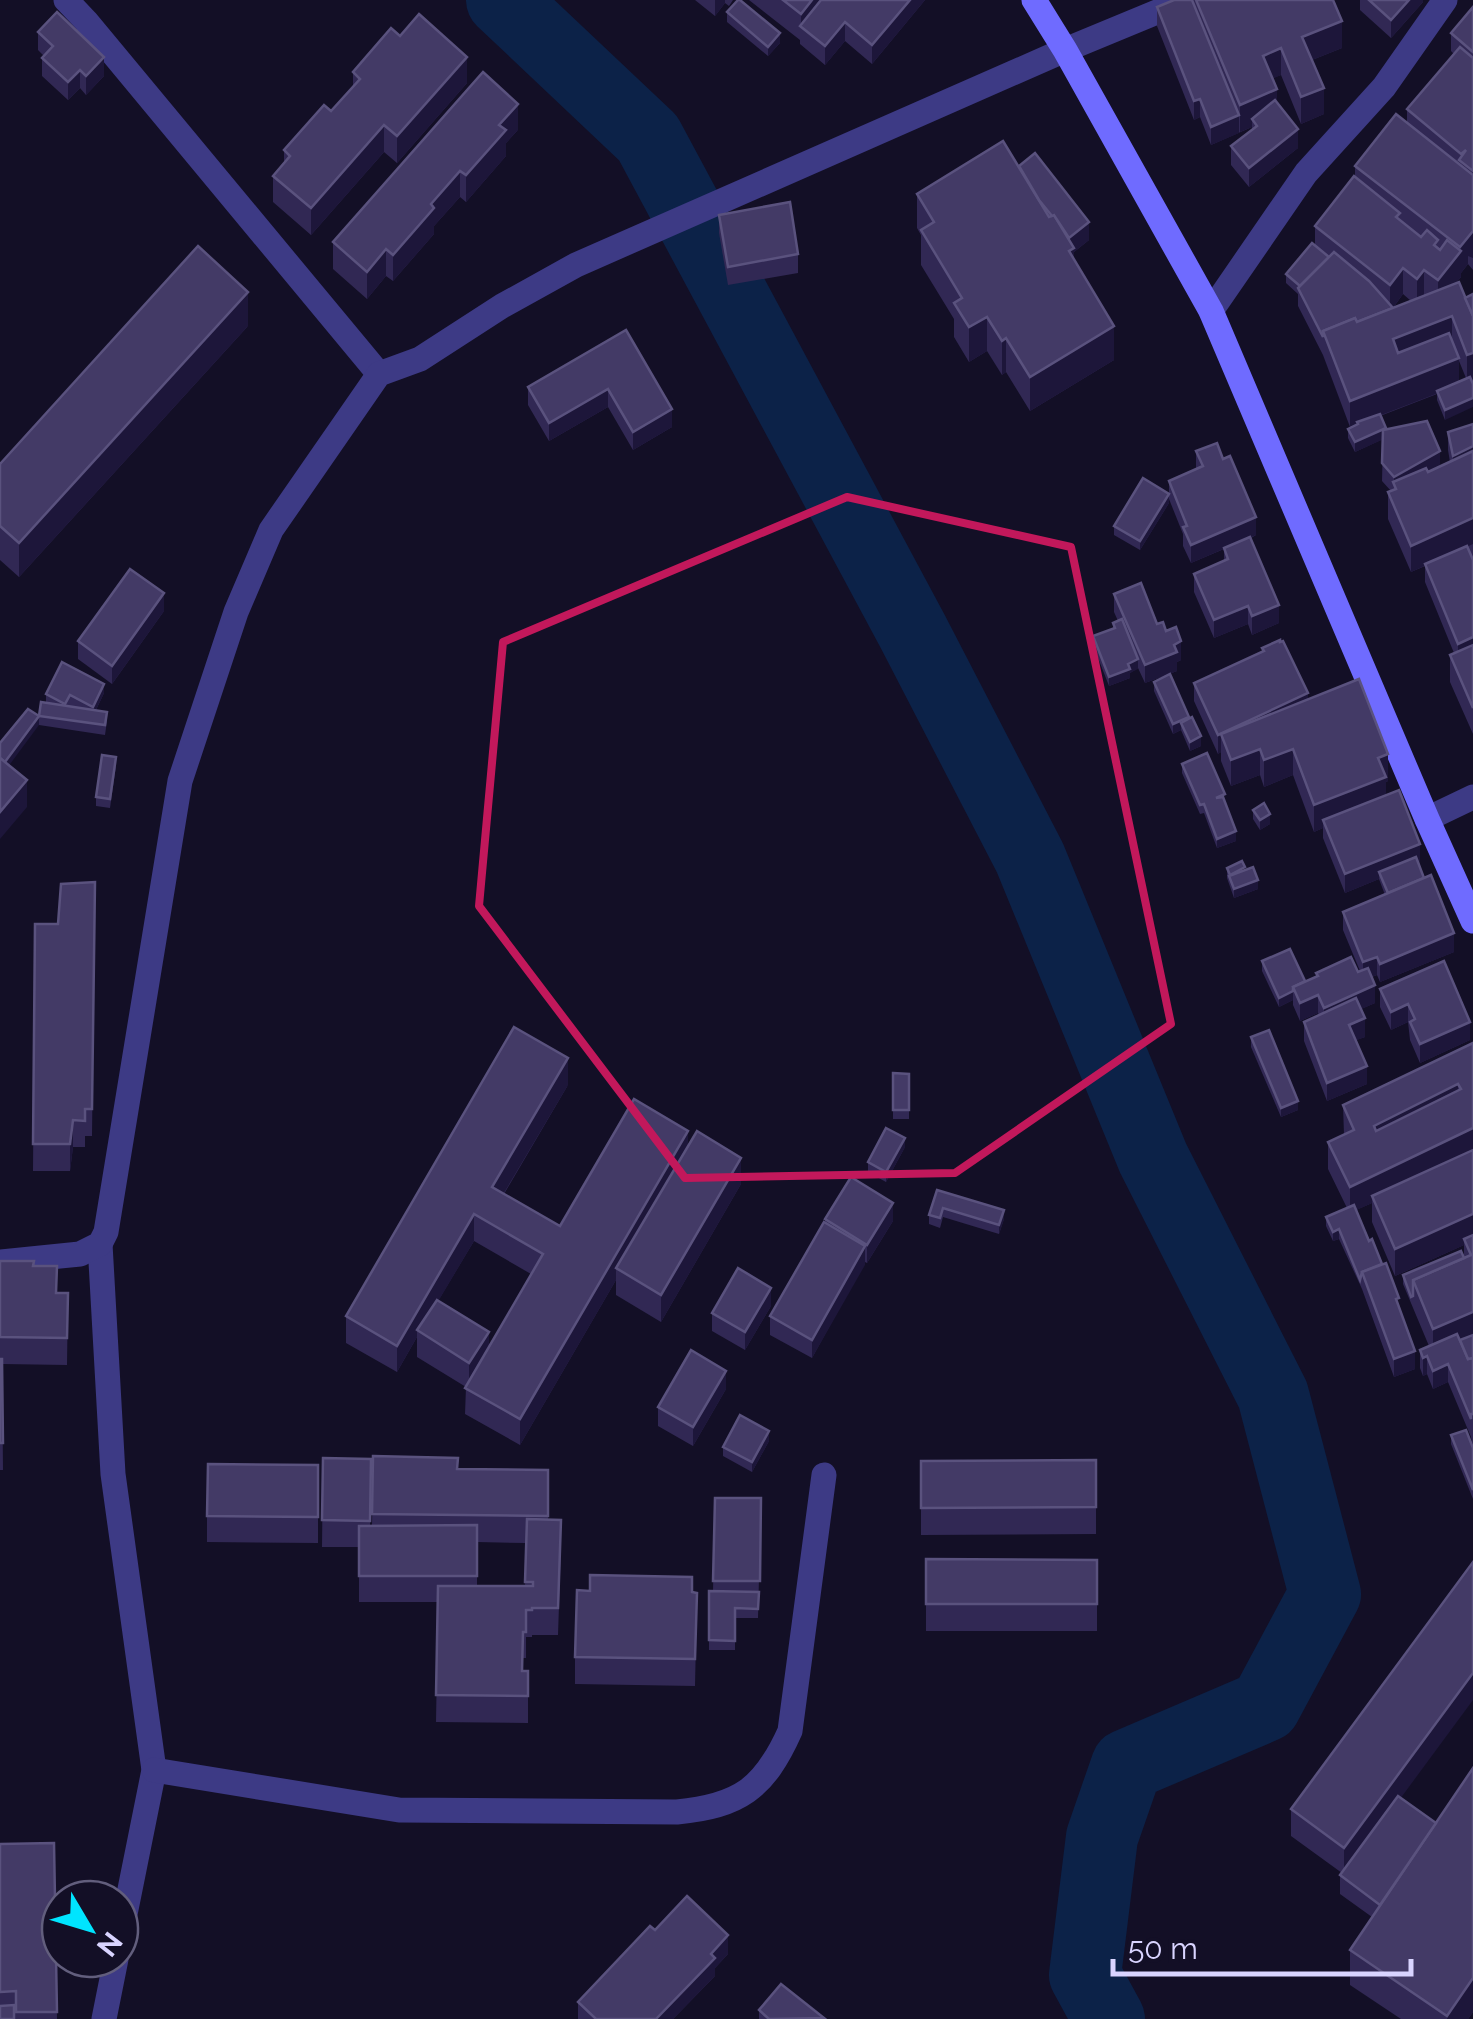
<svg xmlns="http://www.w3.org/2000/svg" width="1473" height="2019" font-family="Raleway,sans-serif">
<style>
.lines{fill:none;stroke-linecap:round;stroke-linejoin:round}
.river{stroke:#0c2248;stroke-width:72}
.street{stroke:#3d3a85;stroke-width:25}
.secondary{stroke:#6f6bff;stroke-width:25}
.wall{fill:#312854;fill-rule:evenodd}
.shaded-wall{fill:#1d163a}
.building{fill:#433a66;stroke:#5a527e;stroke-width:2.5;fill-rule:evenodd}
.marked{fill:none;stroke:#c2185b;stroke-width:8;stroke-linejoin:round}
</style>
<rect width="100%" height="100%" fill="#130f26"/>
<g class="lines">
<path class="river" d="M502 0 648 138 913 632 1030 858 1153 1158 1273 1395 1325 1594 1265 1706 1127 1765 1102 1837 1085 1975 1109 2019"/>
<g class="street">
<path d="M66 0 86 21 379 374"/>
<path d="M1211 311 1306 173 1384 87 1445 0"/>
<path d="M1427 819 1473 797"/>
<path d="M100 1244 113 1474 154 1770 120 1939"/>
<path d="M0 1262 80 1254 100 1244 106 1232 180 781 236 612 271 530 379 374 420 359 502 306 576 265 1065 50 1186 0"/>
<path d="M154 1770 399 1810 677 1812C739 1806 764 1789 790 1731L824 1475"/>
<path d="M104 2019 116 1959"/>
</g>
<path class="secondary" d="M1034 0 1065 50 1211 311 1427 819 1473 921"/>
</g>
<g class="wall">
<path d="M695 0H733L729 6 725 3 715 16Z"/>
<path d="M749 0H925L872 64 845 41 825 65 800 44V40Z"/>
<path d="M1174 0H1333L1342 48 1312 60 1324 114 1301 124 1281 75 1272 78 1277 103 1298 148 1249 187 1231 165V146L1252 130V127L1211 145 1200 117 1194 120 1157 26V7Z"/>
<path d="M1360 0H1423V2L1391 38 1360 10Z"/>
<path d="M1473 7V270L1468 264 1461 273V277L1456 283 1465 298 1473 294V380L1445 420 1437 400V394L1380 416 1386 430 1440 466 1450 462 1448 450V432L1473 424V734L1450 682V655L1454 653 1425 582V566L1411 572 1388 519V492L1391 491 1382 481 1383 439 1355 452 1348 438V429L1350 427 1323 355 1298 306V294L1286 283V274L1315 246V226L1355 176V166L1407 123V109L1454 54 1451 51V33ZM1403 294 1411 301 1393 308ZM1459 361 1466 378 1459 381Z"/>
<path d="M727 12 780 43 768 56 727 22Z"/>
<path d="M38 32 104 76 86 95 80 88 68 100 42 76V58L44 56 38 50Z"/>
<path d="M400 36 467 83 397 163 384 152 311 235 273 202V176L284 164V150L331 111 353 87V72Z"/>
<path d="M518 130 506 143V156L466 202 460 197 434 226V234L393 281 386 276 367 299 333 269V242Z"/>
<path d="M1019 166 1089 240 1074 252V258L1114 360 1030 411 1006 372 1002 375 987 351 969 362 954 337V319L921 265V235L917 228V194Z"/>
<path d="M719 215 798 254V273L728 285 719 233Z"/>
<path d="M248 326 19 577 0 560V464Z"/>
<path d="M626 330 672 427 633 450 608 407 549 441 528 405V387Z"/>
<path d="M1196 451 1256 535 1251 538 1279 623 1252 635 1248 624 1214 638 1194 592V574L1224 561V549L1191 563 1183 546V534L1169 499V503L1140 550 1114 535V526L1169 494V481L1196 469Z"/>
<path d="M1114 594 1166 631 1181 660 1177 662V671L1145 683 1138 668 1130 673V678L1109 686 1093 645V636L1113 628V623L1118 621 1114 612Z"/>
<path d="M164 611 112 684 78 659V641Z"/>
<path d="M1262 648 1308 700 1388 781 1386 782V795L1420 862 1418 863 1454 952 1380 982 1377 975 1372 977 1375 1003 1361 1009 1365 1037 1356 1040 1367 1084 1327 1101 1304 1041V1022L1319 1015 1318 1013 1300 1021 1293 1005V1000L1279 1007 1262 971V961L1305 981 1316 976V973L1360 971 1343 930V912L1385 895 1379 879 1345 893 1323 838V828L1314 832 1293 775 1264 787 1260 775 1231 786 1221 761V752L1218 754 1194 701V683L1262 652Z"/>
<path d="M1154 682 1189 719 1201 746 1190 751 1181 730 1173 734 1154 691Z"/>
<path d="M104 693 96 710 107 721 105 735 39 725V716L46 703V694Z"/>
<path d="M1182 764 1225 801 1236 841 1217 848 1204 813 1200 814 1182 773Z"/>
<path d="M116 766 110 808 96 806V797Z"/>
<path d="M1253 810 1270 824 1260 830 1253 819Z"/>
<path d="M1227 868 1245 871 1258 889 1234 898 1227 878Z"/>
<path d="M95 882 92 1136H85V1147H73L70 1171H33L35 924H58Z"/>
<path d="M1380 989 1470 1040 1420 1063 1410 1040 1408 1022 1391 1030 1380 1007Z"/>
<path d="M1251 1037 1298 1110 1281 1117 1251 1047Z"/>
<path d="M1473 1043V1447L1471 1437 1448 1382 1433 1389 1427 1374 1423 1376 1420 1368V1350L1429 1346 1403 1284V1275L1464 1258V1245L1395 1276 1372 1222V1203L1356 1210 1399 1308 1415 1369 1394 1377 1362 1289 1339 1239 1333 1241 1326 1226V1217L1347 1208 1328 1169V1142L1344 1135 1343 1105Z"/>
<path d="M893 1073 909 1074V1119H893Z"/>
<path d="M568 1085 504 1194 560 1226 688 1146 741 1184 661 1322 616 1295V1280L520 1445 465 1414 466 1387 417 1357V1337L397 1372 346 1343V1316ZM474 1241 531 1274 489 1347 438 1301Z"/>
<path d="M905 1147 886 1182 868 1172V1162Z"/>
<path d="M937 1190 1004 1219 999 1234 943 1217 940 1228 929 1224V1215Z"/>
<path d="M825 1219 893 1221 867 1263 865 1262 812 1358 770 1335V1316L825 1223Z"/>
<path d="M0 1261 34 1266 57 1293H68L67 1365 2 1364 3 1470H0Z"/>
<path d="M771 1306 745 1350 712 1331V1313Z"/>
<path d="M726 1389 693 1446 658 1426V1407Z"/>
<path d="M1451 1435 1473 1448V1499L1451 1444Z"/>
<path d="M769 1441 752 1472 723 1456V1447Z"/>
<path d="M373 1456 458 1469 548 1470V1520L561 1546 558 1635H532V1637H526V1658H523V1671H528V1723L436 1722 438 1602H359V1547H322L323 1458 371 1459 370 1526H372ZM477 1542 526 1543 525 1586H477Z"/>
<path d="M1096 1460V1534L921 1535V1461Z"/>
<path d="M318 1465V1543L207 1542V1516Z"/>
<path d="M715 1498H761L758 1618H735V1650H709V1591H713Z"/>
<path d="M926 1559 1097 1560V1631H926Z"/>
<path d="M692 1592 697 1593 695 1686 575 1684V1657Z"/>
<path d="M1401 1798 1473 2012 1468 2019H1401L1350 1985V1950L1372 1917 1340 1894V1875L1342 1873 1291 1836V1809Z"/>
<path d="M54 1843 57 2019H0V1844Z"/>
<path d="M655 1930 728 1954 715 1968V1976L673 2019H578V2002Z"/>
<path d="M759 2010 824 2019H759Z"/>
</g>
<g class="shaded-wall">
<path d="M715 0H725V3L715 16Z"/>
<path d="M812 0H833L801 27V14Z"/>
<path d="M910 0H925L872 64V45Z"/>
<path d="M1409 0H1423V2L1391 38V20Z"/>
<path d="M1342 21V48L1302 64V37Z"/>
<path d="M845 22V41L825 65V46Z"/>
<path d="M780 33V43L768 56V47Z"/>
<path d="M1281 48V75L1263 83V56Z"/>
<path d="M104 57V76L86 95V76Z"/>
<path d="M467 57V83L397 163V136Z"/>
<path d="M80 70V88L68 100V82Z"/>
<path d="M1324 88V114L1301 124V97Z"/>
<path d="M1277 89V116L1252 119V127L1240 132V105Z"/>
<path d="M1200 99V117L1194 120V101Z"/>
<path d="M518 104V130L506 143V156L466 202V175L499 125Z"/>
<path d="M1239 115V133L1211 145V127Z"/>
<path d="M384 125V152L311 235V208Z"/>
<path d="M1298 129V148L1249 187V168Z"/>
<path d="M460 171V197L434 226V234L393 281V255L431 204Z"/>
<path d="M1089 222V240L1074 252V283L1069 238Z"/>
<path d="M1473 231V258L1468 256V264L1461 273V277L1438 307V280L1460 251V247Z"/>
<path d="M386 249V276L367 299V272Z"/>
<path d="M1403 268V294L1390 312V285Z"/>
<path d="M1424 270V297L1417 306V279Z"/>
<path d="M248 292V326L19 577V543Z"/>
<path d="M1452 316V343L1393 366V339Z"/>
<path d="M987 317V351L969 362V327Z"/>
<path d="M1114 326V360L1030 411V377Z"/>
<path d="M1006 338V372L1002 375V341Z"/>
<path d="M1473 353V380L1467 382V355Z"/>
<path d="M1459 358V385L1350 427V401Z"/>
<path d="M608 389V407L549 441V423Z"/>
<path d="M1473 398V407L1445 420V410Z"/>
<path d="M672 409V427L633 450V432Z"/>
<path d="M1386 428V438L1355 452V442Z"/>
<path d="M1473 446V465L1453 475V456Z"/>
<path d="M1440 451V470L1394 486V477Z"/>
<path d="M1169 494V503L1140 550V541Z"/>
<path d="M1256 517V535L1191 563V545Z"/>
<path d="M1473 518V544L1411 572V546Z"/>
<path d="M164 593V611L112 684V666Z"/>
<path d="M1279 605V623L1252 635V616Z"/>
<path d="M1248 606V624L1214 638V620Z"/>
<path d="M1473 637V656L1458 662V644Z"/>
<path d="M1181 641V660L1177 662V671L1145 683V665L1174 645Z"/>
<path d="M1138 659V669L1130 673V678L1109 686V677L1128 664Z"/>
<path d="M104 684V693L93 716V707Z"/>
<path d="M1308 693V712L1221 734V752L1218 754V735Z"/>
<path d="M39 716V725L2 775V766Z"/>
<path d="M1189 717V726L1181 723V730L1173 734V724Z"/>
<path d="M1201 736V746L1190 751V742Z"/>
<path d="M1260 749V775L1231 786V760Z"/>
<path d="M1293 749V775L1264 787V760Z"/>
<path d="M1388 754V781L1386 782V804L1323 820V828L1314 832V805L1378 758Z"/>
<path d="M27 780V807L0 839V812Z"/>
<path d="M1270 814V824L1260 830V820Z"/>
<path d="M1236 831V841L1217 848V839Z"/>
<path d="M1420 844V862L1382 878 1379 872V879L1345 893V874Z"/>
<path d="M1258 880V889L1234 898V889Z"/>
<path d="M1454 933V952L1380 982V964Z"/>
<path d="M1377 957V975L1363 980V962Z"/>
<path d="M1375 985V1003L1324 1026V1008Z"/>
<path d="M1293 991V1000L1279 1007V998Z"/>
<path d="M1318 995V1013L1300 1021V1003Z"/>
<path d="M1408 1004V1022L1391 1030V1012Z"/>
<path d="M1365 1018V1037L1349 1043V1025Z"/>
<path d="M1470 1022V1040L1420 1063V1044Z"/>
<path d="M568 1058V1085L492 1213V1187Z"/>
<path d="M1367 1066V1084L1327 1101V1083Z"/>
<path d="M1458 1084V1111L1374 1153V1126Z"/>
<path d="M1298 1101V1110L1281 1117V1108Z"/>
<path d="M73 1120V1147L70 1171V1144Z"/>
<path d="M1473 1128V1154L1372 1196V1203L1350 1213V1187Z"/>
<path d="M688 1131V1158L616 1268V1280L520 1445V1419Z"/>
<path d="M905 1138V1147L886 1182V1172Z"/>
<path d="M741 1158V1184L661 1322V1295Z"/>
<path d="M893 1203V1221L867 1263V1245Z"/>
<path d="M1004 1210V1219L999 1234V1225Z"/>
<path d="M474 1214V1241L420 1332 417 1330V1337L397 1372V1346Z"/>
<path d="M1473 1214V1241L1464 1239V1245L1395 1276V1249Z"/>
<path d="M1339 1229V1239L1333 1241V1232Z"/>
<path d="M865 1246V1265L812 1358V1340Z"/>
<path d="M771 1288V1306L745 1350V1332Z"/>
<path d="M1473 1312V1338L1433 1355V1329Z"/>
<path d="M489 1332V1359L469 1390V1363Z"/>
<path d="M1415 1351V1369L1394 1377V1359Z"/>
<path d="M1427 1356V1374L1423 1376V1358Z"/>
<path d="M1448 1364V1382L1433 1389V1371Z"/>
<path d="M726 1371V1389L693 1446V1427Z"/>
<path d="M769 1431V1441L752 1472V1462Z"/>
<path d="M1473 1673V1700L1344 1875V1848Z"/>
<path d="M728 1935V1954L715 1968V1976L673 2019H656Z"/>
<path d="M1473 1978V2012L1468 2019H1447V2016Z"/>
</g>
<g class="building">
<path d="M738 0H740L780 33 768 47 727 12Z"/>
<path d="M783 0H812L801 14Z"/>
<path d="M821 0H910L872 45 845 22 825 46 800 26Z"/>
<path d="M1174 0H1192L1239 115 1211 127 1200 99 1194 101 1157 7Z"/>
<path d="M1196 0H1333L1342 21 1302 37 1324 88 1301 97 1281 48 1263 56 1277 89 1240 105Z"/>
<path d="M1369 0H1409L1391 20Z"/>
<path d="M1473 7V52L1451 33Z"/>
<path d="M57 12 104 57 86 76 80 70 68 82 42 58 53 46 38 32Z"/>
<path d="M419 14 467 57 397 136 384 125 311 208 273 176 290 156 284 150 324 105 331 111 360 79 353 72 391 28 400 36Z"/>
<path d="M1460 47 1473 58V171L1459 160 1466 150 1461 154 1407 109Z"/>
<path d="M483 72 518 104 499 125 506 130 466 175 460 171 431 204 434 208 393 255 386 249 367 272 333 242Z"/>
<path d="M1275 100 1298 129 1249 168 1231 146 1257 126 1252 119Z"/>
<path d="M1396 114 1473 175V231L1460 247 1355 166Z"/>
<path d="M1003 141 1049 217 1054 215 1074 248 1069 251 1114 326 1030 377 1006 338 1002 341 987 317 969 327 954 303 962 298 921 230 934 222 917 194Z"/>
<path d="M1035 153 1089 222 1069 238 1054 215 1052 216 1039 200 1019 166Z"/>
<path d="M1354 176 1400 213 1396 217 1421 237 1427 230 1438 240 1434 245 1440 250 1447 240 1461 251 1438 280 1424 270 1417 279 1403 268 1390 285 1315 226Z"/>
<path d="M790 202 798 254 728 267 719 215Z"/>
<path d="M1312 243 1329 257 1300 286 1286 274Z"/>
<path d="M198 246 248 292 19 543 0 526V464Z"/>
<path d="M1334 252 1369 281 1393 308 1357 322 1355 318 1323 331V337L1298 288Z"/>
<path d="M1459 282 1473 316V353L1467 355 1452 316 1393 339 1398 353 1449 333 1459 358 1350 401 1323 331 1355 318 1357 322Z"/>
<path d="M1473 294V316L1465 298Z"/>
<path d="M626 330 672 409 633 432 608 389 549 423 528 387Z"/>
<path d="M1470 377 1473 384V398L1445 410 1437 391Z"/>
<path d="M1380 414 1386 428 1355 442 1348 429 1358 424 1357 422Z"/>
<path d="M1427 421 1440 451 1394 477 1382 463 1383 430Z"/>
<path d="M1473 424V446L1453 456 1448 432Z"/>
<path d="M1217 443 1223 459 1230 456 1256 517 1191 545 1183 527 1187 526 1169 481 1203 466 1196 451Z"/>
<path d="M1473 451V518L1411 546 1388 492 1396 489 1393 482 1426 468 1428 472Z"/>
<path d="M1143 478 1169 494 1140 541 1114 526Z"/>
<path d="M1250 537 1279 605 1252 616 1248 606 1214 620 1194 574 1228 559 1224 548Z"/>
<path d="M1467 546 1473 560V637L1458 644 1425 564Z"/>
<path d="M130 569 164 593 112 666 78 641Z"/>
<path d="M1141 583 1157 624 1163 622 1166 631 1176 627 1181 641 1174 645 1177 652 1145 665 1114 594Z"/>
<path d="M1122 619 1138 659 1128 664 1130 669 1109 677 1093 636 1115 628 1113 623Z"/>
<path d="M1280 640V642L1283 641 1308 693 1218 735 1194 683 1264 651 1262 648Z"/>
<path d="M1473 645V708L1450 655Z"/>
<path d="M62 662 104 684 93 707 70 695 65 704 46 694Z"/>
<path d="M1170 674 1189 717 1173 724 1154 682Z"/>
<path d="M1359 679 1388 754 1378 758 1386 777 1314 805 1293 749 1264 760 1260 749 1231 760 1221 734Z"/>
<path d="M41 702 107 712 105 725 39 716Z"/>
<path d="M28 709 39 716 5 762 0 758V743Z"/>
<path d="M1192 717 1201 736 1190 742 1181 723Z"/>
<path d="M1207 753 1225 794 1216 798 1223 797 1236 831 1217 839 1204 804 1200 805 1182 764Z"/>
<path d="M102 755 116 757 110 799 96 797Z"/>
<path d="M0 758 27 780 0 812Z"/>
<path d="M1399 790 1420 844 1345 874 1323 820Z"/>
<path d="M1264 803 1270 814 1260 820 1253 810Z"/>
<path d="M1416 857 1424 878 1388 893 1379 872Z"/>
<path d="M1242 861 1245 867 1230 875 1227 868Z"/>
<path d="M1253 867 1258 880 1234 889 1229 876Z"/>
<path d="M1431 875 1454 933 1380 964 1377 957 1363 962 1343 912Z"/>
<path d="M95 882 92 1109H85V1121L73 1120 70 1144H33L35 924H58L61 884Z"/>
<path d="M1290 949 1305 981 1293 987V991L1279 998 1262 961Z"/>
<path d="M1351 957 1358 972 1368 968 1375 985 1324 1008 1318 995 1300 1003 1293 987 1318 976 1316 973Z"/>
<path d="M1444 961 1470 1022 1420 1044 1410 1022 1415 1019 1408 1004 1391 1012 1380 989Z"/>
<path d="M1356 998 1365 1018 1349 1025 1367 1066 1327 1083 1304 1022Z"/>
<path d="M514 1027 568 1058 492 1187 560 1226 634 1099 688 1131 520 1419 465 1388 543 1254 474 1214 397 1346 346 1316Z"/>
<path d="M1269 1030 1298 1101 1281 1108 1251 1037Z"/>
<path d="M1473 1043V1128L1350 1187 1328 1142 1354 1130 1343 1105ZM1458 1084 1461 1089 1376 1131 1374 1126Z"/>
<path d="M893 1073 909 1074V1110H893Z"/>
<path d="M886 1128 905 1138 886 1172 868 1162Z"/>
<path d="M697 1131 741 1158 661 1295 616 1268Z"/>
<path d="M1473 1150V1214L1395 1249 1372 1196Z"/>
<path d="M851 1177 893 1203 867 1245 825 1219Z"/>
<path d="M937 1190 1004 1210 999 1225 943 1208 940 1218 929 1215Z"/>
<path d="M1354 1205 1369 1241 1372 1239 1382 1264 1362 1272 1360 1280 1339 1229 1333 1232 1326 1217Z"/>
<path d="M824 1222 865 1246 812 1340 770 1316Z"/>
<path d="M1473 1235V1312L1433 1329 1413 1280 1471 1255 1464 1239Z"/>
<path d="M1461 1251 1464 1258 1413 1280V1296L1411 1297 1403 1275Z"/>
<path d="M0 1261H34L33 1266H57L56 1293H68L67 1338 0 1337Z"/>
<path d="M1386 1263 1399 1298 1396 1299 1415 1351 1394 1359 1362 1272Z"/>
<path d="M738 1268 771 1288 745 1332 712 1313Z"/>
<path d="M437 1300 489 1332 469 1363 417 1330Z"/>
<path d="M1457 1334 1468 1359 1473 1358V1414H1471V1419L1448 1364 1433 1371 1427 1356 1423 1358 1420 1350Z"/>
<path d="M1473 1335V1358L1468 1359 1460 1340Z"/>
<path d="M691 1350 726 1371 693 1427 658 1407Z"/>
<path d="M0 1359H2L3 1443H0Z"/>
<path d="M740 1415 769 1431 752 1462 723 1447Z"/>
<path d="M1466 1430 1473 1448V1490L1451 1435Z"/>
<path d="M373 1456 458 1458 457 1469 548 1470V1516L372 1514Z"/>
<path d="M323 1458 371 1459 370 1521 322 1520Z"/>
<path d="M1096 1460V1507L921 1508V1461Z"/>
<path d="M208 1464 318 1465V1517L207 1516Z"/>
<path d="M715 1498H761L760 1581H713Z"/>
<path d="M527 1519 561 1520 558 1608H532V1610H526V1632H523L522 1671H528V1696L436 1695 438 1586H533V1582H525Z"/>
<path d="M477 1525V1576H359V1526Z"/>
<path d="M926 1559 1097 1560V1604H926Z"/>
<path d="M1473 1562V1673L1344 1848 1291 1809Z"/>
<path d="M590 1575 692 1577V1592L697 1593 695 1659 575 1657 577 1590 590 1591Z"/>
<path d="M709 1591 759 1592 758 1609 735 1608V1641L709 1640Z"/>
<path d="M1473 1768V1978L1447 2016 1350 1950Z"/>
<path d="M1398 1796 1436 1823 1380 1905 1340 1875Z"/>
<path d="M54 1843 57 2012H16V1991L0 1992V1844Z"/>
<path d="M687 1896 728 1935 711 1954 715 1958 656 2019H596L578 2002 650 1926 655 1930Z"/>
<path d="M781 1984 824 2018 769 2019 759 2010Z"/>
<path d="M14 2005V2019H0V2006Z"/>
</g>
<path class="marked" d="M847 497 1071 547 1171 1024 955 1173 685 1178 479 906 503 642Z"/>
<g transform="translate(90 1929) rotate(128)"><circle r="48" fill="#130f26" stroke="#625e7d" stroke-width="2.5"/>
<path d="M0-8L18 38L0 25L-18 38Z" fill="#00e5ff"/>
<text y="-15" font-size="28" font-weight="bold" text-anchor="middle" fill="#d9d4ff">N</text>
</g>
<path d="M1113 1959v15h298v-15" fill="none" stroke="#d9d4ff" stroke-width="5"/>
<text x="1128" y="1959" font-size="30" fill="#d9d4ff" stroke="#130f26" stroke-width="8" paint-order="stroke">50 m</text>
</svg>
